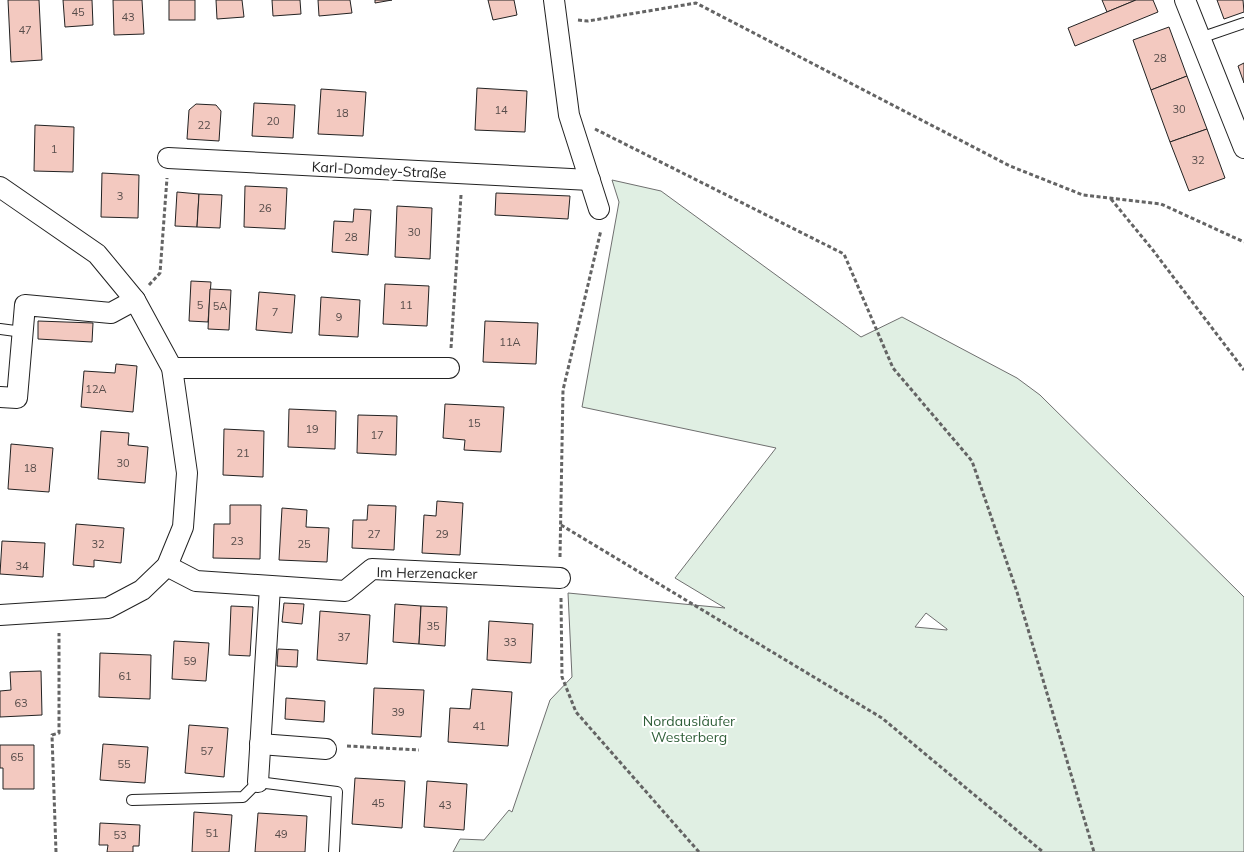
<svg xmlns="http://www.w3.org/2000/svg" width="1244" height="852" font-family="Mulish,sans-serif">
<style>
.green{fill:#e0efe3;stroke:#6f6f6f;fill-rule:evenodd}
.building{fill:#f3c9c0;stroke:#222}
.lines{fill:none;stroke-linecap:round;stroke-linejoin:round}
.lane-casing{stroke:#222;stroke-width:12}
.street-casing{stroke:#222;stroke-width:22}
.path{stroke:#646464;stroke-width:3;stroke-dasharray:4 2.5;stroke-linecap:butt}
.lane{stroke:#fff;stroke-width:10}
.street{stroke:#fff;stroke-width:20}
.labels{text-anchor:middle;dominant-baseline:central;stroke-width:4;stroke-linejoin:round;paint-order:stroke}
.number-label{font-size:11px;fill:#564c4a}
.street-label{font-size:14px;fill:#222;stroke:#fff}
.park-label{font-size:14px;fill:#2f5e38;stroke:#fff}
</style>
<rect width="100%" height="100%" fill="#fff"/>
<path class="green" d="M612 180 661 191 861 337 902 317 1017 378 1040 395 1244 597V852H453L460 839 484 840 509 810 512 812 550 700 572 677 568 593 725 608 675 578 776 448 582 407 619 202ZM926 613 947 629V630L915 627Z"/>
<g class="building">
<path d="M8 0H39L42 60 11 62Z"/>
<path d="M63 0H92L93 25 65 27Z"/>
<path d="M113 0H142L144 34 114 35Z"/>
<rect x="169" y="0" width="26" height="20"/>
<path d="M216 0H242L244 17 217 19Z"/>
<path d="M272 0H300L301 14 273 16Z"/>
<path d="M318 0H350L352 13 319 16Z"/>
<path d="M375 0H392L375 3Z"/>
<path d="M488 0H514L517 15 493 20Z"/>
<path d="M1102 0H1136L1107 12Z"/>
<path d="M1136 0H1153L1158 12 1075 46 1068 28Z"/>
<path d="M1217 0H1243L1244 12 1224 19Z"/>
<path d="M1169 27 1187 76 1151 90 1133 40Z"/>
<path d="M1244 63V83L1238 66Z"/>
<path d="M1187 76 1207 129 1170 142 1151 90Z"/>
<path d="M477 88 527 91 525 132 475 130Z"/>
<path d="M321 89 366 92 363 136 318 134Z"/>
<path d="M254 103 295 105 293 138 252 136Z"/>
<path d="M196 104 216 105 221 111 219 141 187 139 189 110Z"/>
<path d="M35 125 74 127 73 172 34 171Z"/>
<path d="M1207 129 1225 178 1189 191 1170 142Z"/>
<path d="M102 173 139 175 138 218 101 217Z"/>
<path d="M245 186 287 188 285 229 244 227Z"/>
<path d="M177 192 199 194 197 227 175 226Z"/>
<path d="M496 193 570 196 568 219 495 215Z"/>
<path d="M199 194 222 195 220 228 197 227Z"/>
<path d="M397 206 432 208 430 259 395 257Z"/>
<path d="M354 209 371 210 368 255 332 252 334 221 353 222Z"/>
<path d="M191 281 211 282 208 322 189 321Z"/>
<path d="M385 284 429 286 427 326 383 324Z"/>
<path d="M210 289 231 290 229 330 208 329Z"/>
<path d="M259 292 295 295 292 333 256 330Z"/>
<path d="M321 297 360 300 358 337 319 335Z"/>
<path d="M38 321 93 323 92 342 38 339Z"/>
<path d="M485 321 538 323 536 364 483 362Z"/>
<path d="M116 364 137 366 133 412 81 407 84 371 115 373Z"/>
<path d="M445 404 504 407 501 452 464 450 465 440 443 438Z"/>
<path d="M289 409 336 411 335 449 288 447Z"/>
<path d="M358 415 397 416 396 455 357 453Z"/>
<path d="M224 429 264 431 263 477 223 475Z"/>
<path d="M101 431 129 433 128 445 148 447 145 483 98 479Z"/>
<path d="M11 444 53 448 49 492 8 489Z"/>
<path d="M437 501 463 503 460 555 422 553 424 515 436 516Z"/>
<path d="M230 505H261L260 559 213 558 214 524H230Z"/>
<path d="M368 505 396 506 394 550 352 548 353 520H367Z"/>
<path d="M282 508 307 510 306 527 329 528 327 562 279 560Z"/>
<path d="M76 524 124 528 121 563 94 560V567L73 565Z"/>
<path d="M2 541 45 543 43 577 0 574Z"/>
<path d="M284 603 304 604 302 624 282 622Z"/>
<path d="M395 604 421 606 419 644 393 642Z"/>
<path d="M231 606 253 607 250 656 229 655Z"/>
<path d="M421 606 447 607 445 646 419 644Z"/>
<path d="M320 611 370 615 367 664 317 660Z"/>
<path d="M489 621 533 624 531 663 487 660Z"/>
<path d="M174 641 209 643 206 681 172 679Z"/>
<path d="M278 649 298 650 297 667 277 666Z"/>
<path d="M100 653 151 655 150 699 99 697Z"/>
<path d="M41 671 42 715 0 717V691L11 690 10 672Z"/>
<path d="M374 688 424 690 421 737 372 734Z"/>
<path d="M472 689 512 692 508 746 448 742 450 708 470 709Z"/>
<path d="M286 698 325 701 324 722 285 719Z"/>
<path d="M189 725 228 728 224 777 185 773Z"/>
<path d="M103 744 148 747 145 783 100 780Z"/>
<path d="M0 745H34V789H3V768H0Z"/>
<path d="M355 778 405 781 402 828 352 824Z"/>
<path d="M427 781 467 784 464 830 424 827Z"/>
<path d="M194 812 232 815 229 852H192Z"/>
<path d="M258 813 307 816 305 852H255Z"/>
<path d="M100 823 140 825 139 846H133V852H107L108 845H99Z"/>
</g>
<g class="lines">
<g class="lane-casing">
<g id="lane">
<path d="M1200 38 1244 23"/>
<path d="M0 329 23 332"/>
<path d="M132 800 243 797 258 782 337 792 334 852"/>
</g>
</g>
<g class="street-casing">
<g id="street">
<path d="M554 0 569 115 599 209"/>
<path d="M1185 0 1244 148"/>
<path d="M168 158 590 180"/>
<path d="M0 187 97 254 135 300 172 368 187 473 183 527 167 566 142 590 108 608 0 615"/>
<path d="M172 368H449"/>
<path d="M0 397 17 398 25 305 111 313 135 300"/>
<path d="M167 566 196 581 345 591 372 569 560 578"/>
<path d="M260 744 326 749"/>
<path d="M258 782 270 587"/>
</g>
</g>
<g class="path">
<path d="M578 20 588 21 696 3 1010 166 1083 195 1161 204 1244 242"/>
<path d="M595 129 844 254 893 368 972 461 1017 592 1094 852"/>
<path d="M1111 199 1152 249 1244 370"/>
<path d="M149 285 160 273 167 178"/>
<path d="M451 348 461 195"/>
<path d="M561 525 882 718 1043 852"/>
<path d="M560 557 563 390 601 230"/>
<path d="M561 598 562 677 576 712 699 852"/>
<path d="M347 746 419 750"/>
<path d="M56 852 52 735 59 733V633"/>
</g>
<use href="#lane" class="lane"/>
<use href="#street" class="street"/>
</g>
<g class="labels">
<g class="number-label">
<text x="78" y="12">45</text>
<text x="128" y="17">43</text>
<text x="25" y="30">47</text>
<text x="1160" y="58">28</text>
<text x="1179" y="109">30</text>
<text x="501" y="110">14</text>
<text x="342" y="113">18</text>
<text x="273" y="121">20</text>
<text x="204" y="125">22</text>
<text x="54" y="149">1</text>
<text x="1198" y="160">32</text>
<text x="120" y="196">3</text>
<text x="265" y="208">26</text>
<text x="414" y="232">30</text>
<text x="351" y="237">28</text>
<text x="200" y="305">5</text>
<text x="406" y="305">11</text>
<text x="220" y="306">5A</text>
<text x="275" y="312">7</text>
<text x="339" y="317">9</text>
<text x="510" y="342">11A</text>
<text x="96" y="389">12A</text>
<text x="474" y="423">15</text>
<text x="312" y="429">19</text>
<text x="377" y="435">17</text>
<text x="243" y="453">21</text>
<text x="123" y="463">30</text>
<text x="30" y="468">18</text>
<text x="374" y="534">27</text>
<text x="442" y="534">29</text>
<text x="237" y="541">23</text>
<text x="98" y="544">32</text>
<text x="304" y="544">25</text>
<text x="22" y="566">34</text>
<text x="433" y="626">35</text>
<text x="344" y="637">37</text>
<text x="510" y="642">33</text>
<text x="190" y="661">59</text>
<text x="125" y="676">61</text>
<text x="21" y="703">63</text>
<text x="398" y="712">39</text>
<text x="479" y="726">41</text>
<text x="207" y="751">57</text>
<text x="17" y="757">65</text>
<text x="124" y="764">55</text>
<text x="378" y="803">45</text>
<text x="445" y="805">43</text>
<text x="212" y="833">51</text>
<text x="281" y="834">49</text>
<text x="120" y="835">53</text>
</g>
<g class="street-label">
<text transform="translate(379 170) rotate(3)">Karl-Domdey-Straße</text>
<text transform="translate(427 573) rotate(1)">Im Herzenacker</text>
</g>
<g class="park-label">
<text x="689" y="721">Nordausläufer<tspan x="689" dy="16">Westerberg</tspan></text>
</g>
</g>
</svg>
